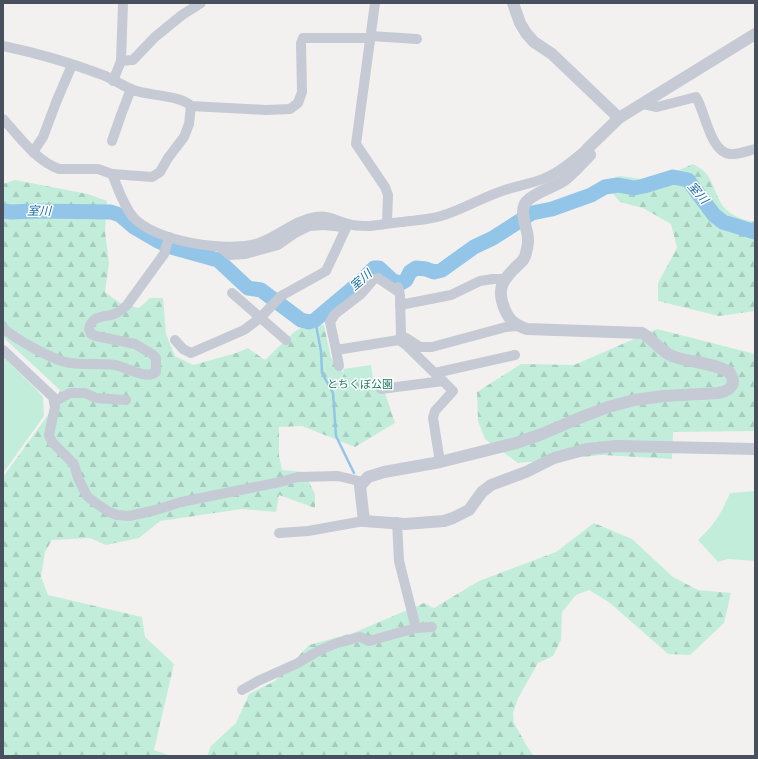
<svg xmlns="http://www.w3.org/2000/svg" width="758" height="759" font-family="Arial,'Noto Sans JP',sans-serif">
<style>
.green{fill:#c2eddb}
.forest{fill:url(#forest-firs)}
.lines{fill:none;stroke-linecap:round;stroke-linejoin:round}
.stream{stroke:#92c5e8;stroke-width:2.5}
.river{stroke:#92c5e8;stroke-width:15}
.minor{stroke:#c5cad4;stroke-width:10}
.tertiary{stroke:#c5cad4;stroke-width:12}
.labels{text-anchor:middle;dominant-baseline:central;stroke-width:3;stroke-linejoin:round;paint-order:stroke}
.park-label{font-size:11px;fill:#1d7b5e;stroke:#fff}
.water-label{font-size:12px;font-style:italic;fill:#146ba5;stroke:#fff}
</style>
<defs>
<pattern id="forest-firs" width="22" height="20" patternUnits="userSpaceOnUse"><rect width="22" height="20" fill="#c2eddb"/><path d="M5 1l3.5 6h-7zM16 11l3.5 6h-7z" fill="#a8cdbe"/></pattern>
</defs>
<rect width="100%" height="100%" fill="#f3f1f0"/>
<g class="green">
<path d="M3 357 36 389 43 397 44 416 3 473Z"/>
<path d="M371 365 376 399 347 403 343 369Z"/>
<path d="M755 491V561L728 559 718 562 698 540C715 524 721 514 730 493Z"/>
</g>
<g class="forest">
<path d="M693 164C697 166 702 169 705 172 713 181 715 193 721 203 726 213 744 222 755 221V311L719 316 658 301V283L677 248 671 224 643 208 620 202 602 181 620 176 641 179 677 171Z"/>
<path d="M15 180 88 194 107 201 105 231 109 263 105 292 120 303 139 308 150 298H163L166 334 175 356 193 365 236 353 248 348 265 360 294 332 304 326 324 325 331 358 351 382 381 381 395 423 355 447 302 426 279 427V456L282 470 304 472 315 494V508L279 495 276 512 242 509 160 521 139 538 106 545 90 538 52 540 45 552 41 577 48 595 142 617 145 637 174 664 154 750 171 756H3V477L53 408 60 390 5 339 3 334V184Z"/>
<path d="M657 329 755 354V431L673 432 672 459 602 455 518 463 485 439 478 421 477 392 521 364 574 365Z"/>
<path d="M594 523 632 539 673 577 698 590 731 593 724 623 690 655 668 654 610 603 589 590 576 595 562 612 561 640 553 656 538 663 518 698 513 713 514 723 528 748 534 756H207L211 746 236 723 249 694 275 681 309 645 353 633 424 603 434 608 479 581 556 552Z"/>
</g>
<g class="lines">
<path class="stream" d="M315 320 321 351 322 373 333 393 336 436 354 473"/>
<path class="river" d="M3 211 11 212 37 211 111 212 120 215 134 227 158 241 171 247 218 260 248 288 261 290 301 320 309 322 315 320 359 283 374 268H379L393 281 401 283 406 280 410 272 416 268 426 269 434 272 442 270 474 247 493 238 532 213 552 209 591 195 605 187 618 185 634 188 644 186 673 177 688 180 714 215 723 222 755 232"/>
<g class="minor">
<path d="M375 3 356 144 385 187 388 195 387 223"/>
<path d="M371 36 417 39"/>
<path d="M3 46C37 53 71 63 103 75 113 79 123 86 133 90 149 96 180 95 191 106L266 110 290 109 298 103 302 92 301 43 303 38H370"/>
<path d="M121 61 133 60 155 37 182 15 201 3"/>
<path d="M113 81 121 61 123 3"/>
<path d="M643 104 657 107 696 97C705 111 710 152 730 154 738 155 747 151 755 149"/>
<path d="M3 119C20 137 35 160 59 169H98L112 174C118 188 123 205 133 217 155 242 228 253 259 243 279 236 295 220 316 217 328 215 337 221 348 224 354 226 362 226 369 226 380 225 391 223 402 222 415 220 428 220 441 216 462 210 481 198 502 191 516 186 531 184 545 178 561 172 574 159 587 149"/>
<path d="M112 141 121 115 131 89"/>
<path d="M33 152 43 137 57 100 72 65"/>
<path d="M112 174 152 177 160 172 168 158 184 137 189 124 191 106"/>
<path d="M220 247 230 255 245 254 278 245 295 233 309 226 324 225 343 227"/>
<path d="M398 287 400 295 401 335 399 340 406 345 453 391 435 411 433 418 440 462"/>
<path d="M399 292 378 278 374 279 361 294 335 314 330 322 336 350 399 340"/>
<path d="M232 293 286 340"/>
<path d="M400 305 451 295 480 281 493 279H505"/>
<path d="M3 328C17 340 54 361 71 363 86 365 100 363 115 365 126 367 146 380 156 372V358L152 354 135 344 96 336 91 334 89 329C92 315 103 318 114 314 120 312 123 309 127 305L164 254 169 237"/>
<path d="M406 338 420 347H432L506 327 517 326"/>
<path d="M175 340 183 349 191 353 244 330 260 318 281 296 326 271 348 224"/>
<path d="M3 350 53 397 55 407 49 435 52 442 74 464 78 478 87 496 93 501 109 512 117 515 129 516 156 510 181 502 280 482 298 477 338 476 363 482"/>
<path d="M336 350 339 366"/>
<path d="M435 373 515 355"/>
<path d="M381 389 443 381"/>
<path d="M54 402 70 393H85L96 398 126 400"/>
<path d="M397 522 399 561 416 628"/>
<path d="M279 533 308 531 364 521"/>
<path d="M242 690 260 680 298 663 320 650 337 643 360 637 369 641 416 628 432 627"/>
</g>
<g class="tertiary">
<path d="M513 3 520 23 526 33 534 42 552 54 619 118"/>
<path d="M755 34 619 118 587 149 590 155C581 164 573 174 563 181 552 188 535 192 526 202 518 213 529 230 528 241 528 245 527 249 526 253 525 259 522 262 518 265 502 280 496 289 505 310 510 321 515 325 527 329L642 333C653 339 660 351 672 356 690 363 712 362 729 372 738 384 730 391 718 393L664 396 634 400 608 407 577 419 542 434 516 443 440 462 384 472 368 477 360 486 364 521 405 524 444 521 453 518 469 510 482 492 491 485 526 472 554 458 587 449 617 446 755 449"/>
</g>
</g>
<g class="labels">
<g class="park-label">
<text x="360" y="384">とちくぼ公園</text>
</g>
<g class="water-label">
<text transform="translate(698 193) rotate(49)">室川</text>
<text transform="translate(39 211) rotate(1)">室川</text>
<text transform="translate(361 280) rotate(-41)">室川</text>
</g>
</g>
<rect width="758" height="759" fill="none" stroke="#49505d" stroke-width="8"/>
</svg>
